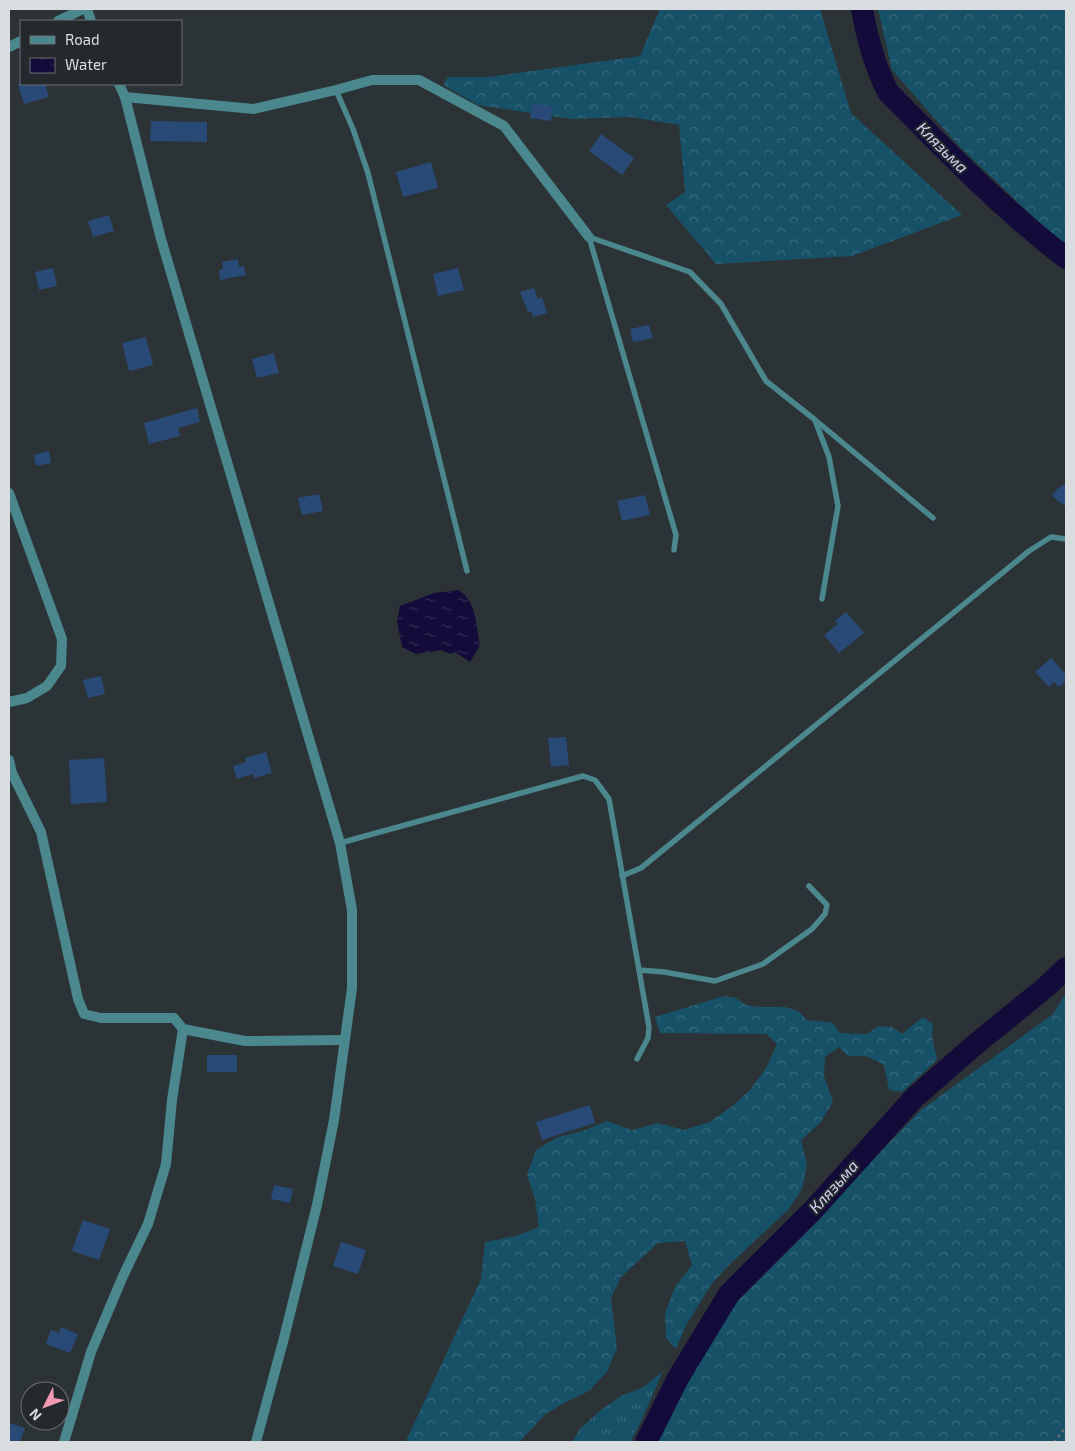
<svg xmlns="http://www.w3.org/2000/svg" width="1075" height="1451" font-family="'Exo 2',sans-serif">
<style>
.grass{fill:url(#grass-tufts)}
.forest{fill:url(#forest-crowns)}
.water{fill:url(#water-ripples)}
.lines{fill:none;stroke-linecap:round;stroke-linejoin:round}
.river{stroke:#130b39;stroke-width:22}
.building{fill:#294a77}
.path{stroke:#696e71;stroke-width:2.5;stroke-dasharray:2.5 4;stroke-linecap:butt}
.service{stroke:#4a888e;stroke-width:5.5}
.minor{stroke:#4a888e;stroke-width:10}
.labels{text-anchor:middle;dominant-baseline:central;stroke-width:4;stroke-linejoin:round;paint-order:stroke}
.water-label{font-size:16px;font-style:italic;fill:#d3d5f6;stroke:#23292c}
</style>
<defs>
<pattern id="grass-tufts" width="24" height="20" patternUnits="userSpaceOnUse" patternTransform="scale(1.25)"><rect width="24" height="20" fill="#175168"/><path d="M3 7l-1-3M5 7V3M7 7l1-3M15 17l-1-3M17 17v-4M19 17l1-3" fill="none" stroke="#386a7d"/></pattern>
<pattern id="forest-crowns" width="20" height="18" patternUnits="userSpaceOnUse" patternTransform="scale(1.25)"><rect width="20" height="18" fill="#175168"/><path d="M2 6a3 3 0 1 1 6 0M12 15a3 3 0 1 1 6 0" fill="none" stroke="#386a7d"/></pattern>
<pattern id="water-ripples" width="26" height="14" patternUnits="userSpaceOnUse" patternTransform="scale(1.25)"><rect width="26" height="14" fill="#130b39"/><path d="M2 4q2-2 4 0t4 0M15 11q2-2 4 0t4 0" fill="none" stroke="#352e55"/></pattern>
</defs>
<rect width="100%" height="100%" fill="#2c3336"/>
<path class="grass" d="M663 1371 639 1426 630 1442H572L580 1429 601 1410 621 1396 644 1387Z"/>
<g class="forest">
<path d="M660 9H820L851 113 962 215 852 256 716 264 666 205 685 192 679 125 631 117 572 119 478 105 443 85 448 77H488L640 56Z"/>
<path d="M878 9H1066V243L1052 235 959 146 892 70Z"/>
<path d="M1066 993V1442H653L690 1370 729 1308 921 1110 1053 1014Z"/>
<path d="M724 996 736 998 746 1005 759 1007H785L798 1011 807 1020 833 1023 840 1033 867 1034 878 1026 892 1027 902 1034 923 1017 933 1024 932 1036 937 1060 902 1092 889 1090 884 1065C870 1057 864 1054 848 1056L839 1047 825 1057 824 1076 833 1102 820 1123 801 1140 807 1165 802 1189 788 1210 730 1264 713 1282 686 1325 676 1349 666 1338 665 1313 675 1287 692 1265 685 1241 658 1243 621 1277 611 1298 617 1348 607 1372 589 1391 566 1402 544 1415 520 1442H407L406 1441 481 1279 485 1242 516 1236 539 1227 535 1199 527 1175 536 1150 558 1137 583 1131 607 1121 632 1130 658 1123 684 1130 710 1122 732 1106 750 1090 766 1068 777 1044 766 1034 660 1033 655 1017Z"/>
</g>
<path class="water" d="M458 590C477 601 476 626 480 645L470 662 455 652 451 654 441 650 416 654 402 647 397 621 400 606 434 593Z"/>
<g class="lines">
<g class="river">
<path d="M862 9C867 37 875 67 888 92 945 150 1002 209 1066 258"/>
<path d="M646 1442 678 1378 729 1294 814 1209 914 1098 977 1043 1046 987 1066 968"/>
</g>
</g>
<g class="building">
<path d="M18 84H45L49 97 24 104Z"/>
<path d="M532 104 553 106 551 121 530 118Z"/>
<path d="M151 121 207 122V142L150 141Z"/>
<path d="M601 134 634 158 622 175 589 151Z"/>
<path d="M431 162 438 188 403 197 396 172Z"/>
<path d="M109 215 114 231 93 237 88 221Z"/>
<path d="M238 259 239 267 244 266 246 275 220 280 219 270 223 269 222 262Z"/>
<path d="M53 268 57 286 39 290 35 272Z"/>
<path d="M458 268 464 290 438 296 433 274Z"/>
<path d="M534 288 538 299 542 297 547 313 533 317 531 311 528 312 520 292Z"/>
<path d="M649 325 653 338 633 342 630 329Z"/>
<path d="M146 337 153 365 129 371 122 343Z"/>
<path d="M274 353 279 373 257 378 252 359Z"/>
<path d="M197 408 200 422 178 428 180 436 149 444 144 423Z"/>
<path d="M49 451 51 463 36 466 34 455Z"/>
<path d="M1066 483V507L1052 496 1056 490Z"/>
<path d="M319 494 323 511 302 515 298 498Z"/>
<path d="M645 495 650 515 622 521 617 501Z"/>
<path d="M846 612 864 633 839 653 824 635 838 624 835 621Z"/>
<path d="M1051 658 1066 675V681L1059 687 1054 682 1049 687 1035 672Z"/>
<path d="M101 676 105 694 88 698 83 680Z"/>
<path d="M566 737 569 765 551 767 548 738Z"/>
<path d="M266 752 272 773 254 778 253 774 237 779 233 766 246 762 245 758Z"/>
<path d="M104 758 107 802 71 804 69 760Z"/>
<rect x="207" y="1055" width="30" height="17"/>
<path d="M590 1105 595 1123 542 1140 536 1122Z"/>
<path d="M274 1185 293 1189 290 1203 271 1199Z"/>
<path d="M83 1220 110 1229 99 1260 72 1251Z"/>
<path d="M341 1242 366 1250 358 1274 333 1266Z"/>
<path d="M61 1327 78 1334 70 1353 46 1344 51 1330 59 1333Z"/>
<path d="M9 1423 25 1428 20 1442H9Z"/>
</g>
<g class="lines">
<path class="path" d="M1054 1442 1066 1427"/>
<g class="service">
<path d="M336 90 353 129 368 173 467 571"/>
<path d="M589 237 690 272 721 304 766 381 814 419 933 518"/>
<path d="M589 237 676 535 674 550"/>
<path d="M815 420 829 457 838 506 822 599"/>
<path d="M340 843 583 776 595 780 609 799 649 1027 648 1038 637 1059"/>
<path d="M622 876 641 868 1029 551 1051 537 1066 539"/>
<path d="M639 970 664 972 715 981 763 964 812 929 825 914 827 905 809 886"/>
</g>
<g class="minor">
<path d="M87 9 91 21"/>
<path d="M58 21 83 9"/>
<path d="M9 47 21 41"/>
<path d="M119 84 125 97 161 239 340 843 352 910V988L334 1120 317 1205 284 1338 256 1442"/>
<path d="M125 97 254 109 336 90 372 80H419L504 126 589 237"/>
<path d="M9 493 62 639 61 666 47 686 27 698 9 702"/>
<path d="M9 760 12 773 41 832 78 999 84 1014 101 1018H174L183 1029 245 1041 344 1040"/>
<path d="M64 1442 91 1352 123 1276 148 1224 166 1164 172 1100 183 1029"/>
</g>
</g>
<g class="labels">
<g class="water-label">
<text transform="translate(943 147) rotate(45)">Клязьма</text>
<text transform="translate(833 1186) rotate(-48)">Клязьма</text>
</g>
</g>
<rect width="1075" height="1451" fill="none" stroke="#d9dde0" stroke-width="20"/>
<rect x="20" y="20" width="162" height="65" fill="#23292c" stroke="#6c7174"/>
<rect x="30" y="36" width="25" height="8" fill="#4a888e" stroke="#6c7174"/>
<text x="65" y="45" font-size="15" fill="#d9dde0">Road</text>
<rect x="30" y="58" width="25" height="15" fill="url(#water-ripples)" stroke="#6c7174"/>
<text x="65" y="70" font-size="15" fill="#d9dde0">Water</text>
<g transform="translate(45 1406) rotate(228)"><circle r="24" fill="#23292c" stroke="#6c7174"/>
<path d="M0-4L9 19L0 12L-9 19Z" fill="#f19ab1"/>
<text y="-8" font-size="14" font-weight="bold" text-anchor="middle" fill="#d9dde0">N</text>
</g>
</svg>
